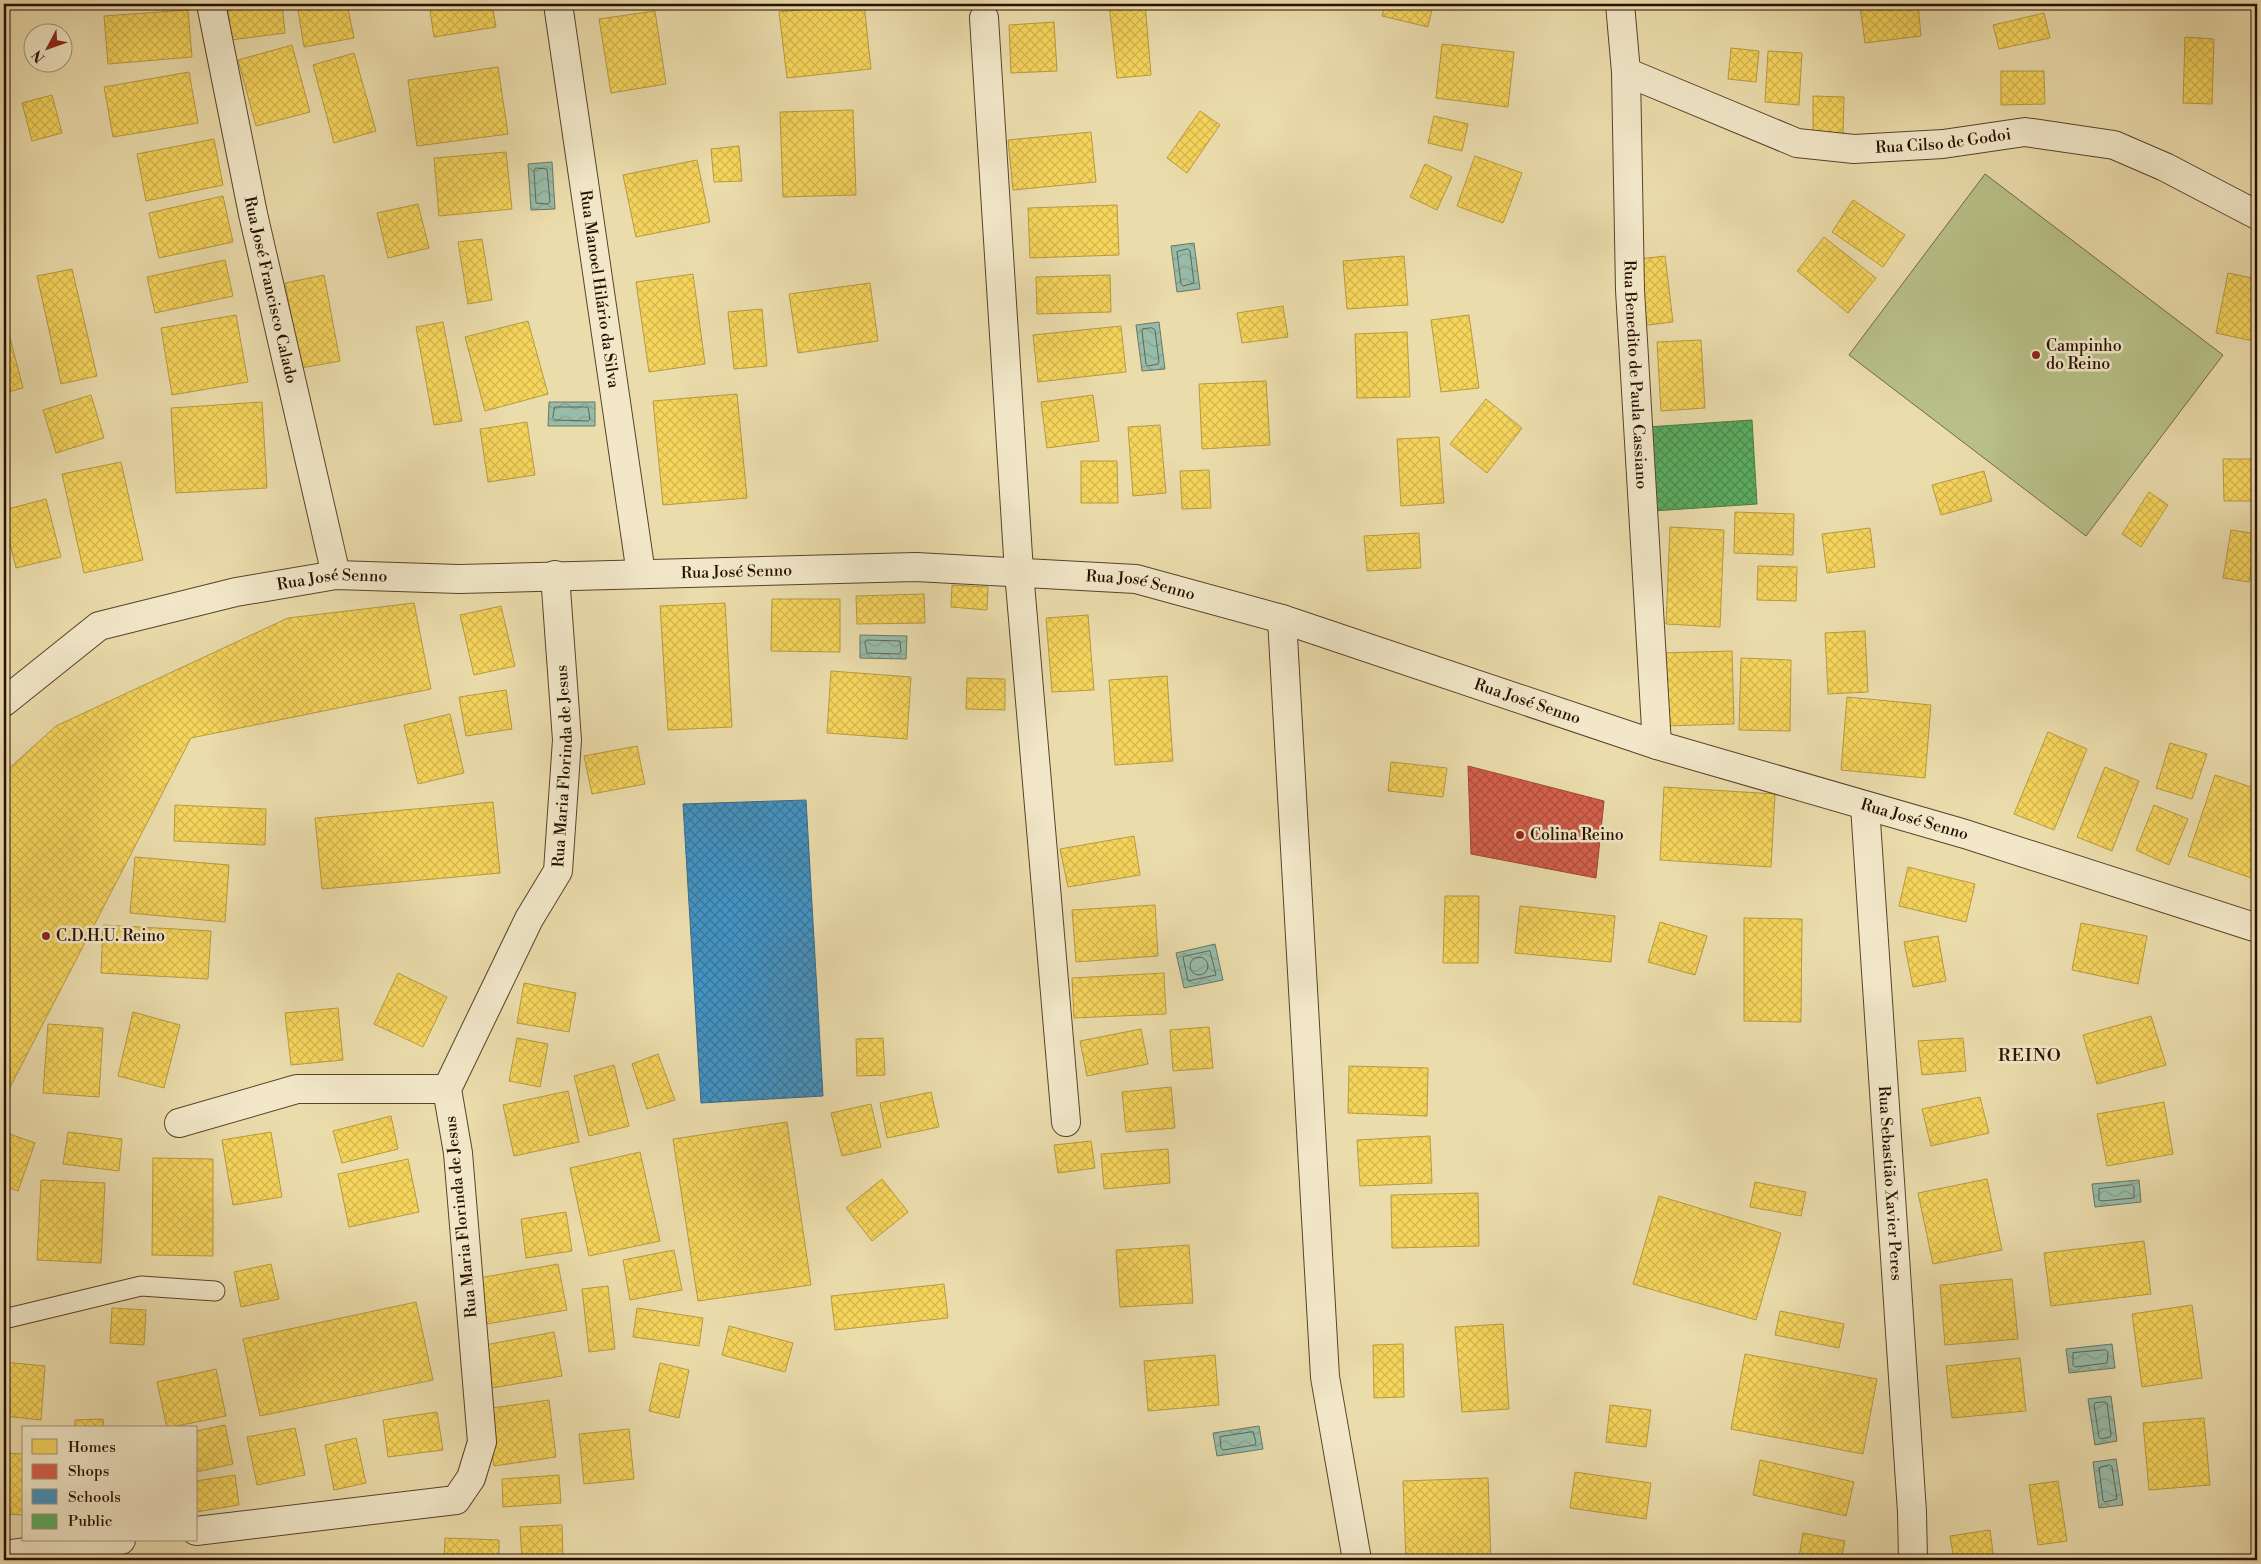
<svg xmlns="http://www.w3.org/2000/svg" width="2261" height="1564" font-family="'Libre Bodoni',serif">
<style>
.grass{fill:#b8c088;stroke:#706844}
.water{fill:url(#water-waves);stroke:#6b7765}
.homes{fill:url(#homes-cross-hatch);stroke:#b89a40}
.shops{fill:url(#shops-cross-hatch);stroke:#a24836}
.schools{fill:url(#schools-cross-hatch);stroke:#3b6b88}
.public{fill:url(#public-cross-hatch);stroke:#4b7e44}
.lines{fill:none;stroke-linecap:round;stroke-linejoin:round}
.shore{stroke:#606654;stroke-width:1}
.service-casing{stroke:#59422b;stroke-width:21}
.minor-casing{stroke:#59422b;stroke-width:30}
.service{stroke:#f2e8c9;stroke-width:19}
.minor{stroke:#f2e8c9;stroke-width:28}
.poi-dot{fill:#8f2418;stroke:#f2e8c9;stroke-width:2}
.labels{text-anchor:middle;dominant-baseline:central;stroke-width:5;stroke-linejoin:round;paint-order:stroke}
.street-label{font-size:16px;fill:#280f00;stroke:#f2e8c9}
.poi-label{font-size:16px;fill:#280f00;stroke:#f2e8c9;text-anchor:start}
.neighbourhood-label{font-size:18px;letter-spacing:1px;fill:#280f00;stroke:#f2e8c9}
</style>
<defs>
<pattern id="water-waves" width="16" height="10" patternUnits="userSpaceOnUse" patternTransform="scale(1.25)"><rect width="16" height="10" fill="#98bca9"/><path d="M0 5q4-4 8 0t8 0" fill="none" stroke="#83a090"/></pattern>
<pattern id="homes-cross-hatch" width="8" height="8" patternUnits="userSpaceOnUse" patternTransform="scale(1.25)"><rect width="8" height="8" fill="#f6d55c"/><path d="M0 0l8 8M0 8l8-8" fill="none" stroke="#d3b64e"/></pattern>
<pattern id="shops-cross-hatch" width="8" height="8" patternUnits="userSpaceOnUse" patternTransform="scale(1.25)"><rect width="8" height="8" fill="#d6604d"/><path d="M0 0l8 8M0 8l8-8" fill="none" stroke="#ae4e3e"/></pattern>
<pattern id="schools-cross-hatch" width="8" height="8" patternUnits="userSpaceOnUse" patternTransform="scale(1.25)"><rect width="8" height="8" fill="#4393c3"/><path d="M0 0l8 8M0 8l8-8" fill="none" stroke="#38769c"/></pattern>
<pattern id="public-cross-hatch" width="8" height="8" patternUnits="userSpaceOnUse" patternTransform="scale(1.25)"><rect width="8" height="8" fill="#5aae61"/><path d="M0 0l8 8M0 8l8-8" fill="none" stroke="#4a8c4e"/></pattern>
</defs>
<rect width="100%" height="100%" fill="#ebdcac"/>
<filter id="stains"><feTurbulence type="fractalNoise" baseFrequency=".004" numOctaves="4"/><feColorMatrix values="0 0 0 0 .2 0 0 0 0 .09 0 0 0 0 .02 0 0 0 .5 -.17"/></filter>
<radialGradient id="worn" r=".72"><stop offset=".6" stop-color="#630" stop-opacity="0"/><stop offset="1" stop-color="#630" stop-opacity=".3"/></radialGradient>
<path class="grass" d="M1985 174 2223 355 2086 536 1849 355Z"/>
<g class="water">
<path d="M552 162 555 209 531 210 528 164Z"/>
<path d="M1194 243 1200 289 1177 292 1171 246Z"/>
<path d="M1159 322 1165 369 1142 371 1136 325Z"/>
<path d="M549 402H595V426H548Z"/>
<path d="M860 635 907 636 906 659 860 658Z"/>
<path d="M1215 944 1223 980 1184 988 1176 953Z"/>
<path d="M2139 1180 2141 1202 2095 1207 2092 1184Z"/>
<path d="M2112 1344 2115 1368 2069 1373 2066 1349Z"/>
<path d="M2111 1396 2117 1441 2095 1445 2088 1399Z"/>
<path d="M1259 1426 1263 1449 1217 1456 1213 1433Z"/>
<path d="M2116 1459 2123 1505 2099 1508 2093 1462Z"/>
</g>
<g class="homes">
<path d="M228 4H282L285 33 231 40Z"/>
<path d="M297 4H347L354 38 304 47Z"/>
<path d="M429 4H492L496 27 434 37Z"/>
<path d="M852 4H864L871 69 787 78 779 12Z"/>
<path d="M1109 4H1145L1151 75 1117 78Z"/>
<path d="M1385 4H1433L1428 27 1382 16Z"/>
<path d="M1881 4H1918L1921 36 1865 43 1860 6Z"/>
<path d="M188 10 192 57 108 64 104 16Z"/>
<path d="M655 11 666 84 611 93 599 19Z"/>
<path d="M2044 13 2050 38 1999 49 1993 25Z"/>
<path d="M1054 22 1057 71 1011 73 1009 25Z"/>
<path d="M2185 37 2214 39 2212 104 2183 103Z"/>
<path d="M1442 44 1514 52 1508 107 1436 98Z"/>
<path d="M292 45 310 112 256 126 238 60Z"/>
<path d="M1731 48 1759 51 1756 82 1728 79Z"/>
<path d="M1768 51 1802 53 1799 105 1765 102Z"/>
<path d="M354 53 376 131 334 143 313 65Z"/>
<path d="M498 67 508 134 417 146 408 80Z"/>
<path d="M2001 71H2044L2045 104 2001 105Z"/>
<path d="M189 72 198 123 113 137 104 87Z"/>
<path d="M52 95 62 133 32 141 22 103Z"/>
<path d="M1813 96 1844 97 1843 138 1813 137Z"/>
<path d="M853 110 856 195 783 197 780 112Z"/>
<path d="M1200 111 1220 125 1187 173 1167 158Z"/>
<path d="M1434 116 1468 124 1462 151 1428 143Z"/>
<path d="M1091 132 1096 182 1013 190 1008 140Z"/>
<path d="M214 139 223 185 146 201 137 154Z"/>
<path d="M739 146 742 181 714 182 711 149Z"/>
<path d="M506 152 512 209 439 216 434 158Z"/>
<path d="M1475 156 1522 173 1503 223 1457 206Z"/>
<path d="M697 160 710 222 636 237 623 175Z"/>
<path d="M1425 164 1452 177 1437 210 1410 197Z"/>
<path d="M223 196 233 242 159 258 149 213Z"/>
<path d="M1853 200 1905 235 1883 267 1832 232Z"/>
<path d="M418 204 429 248 388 258 377 213Z"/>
<path d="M1117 205 1119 255 1030 258 1028 208Z"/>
<path d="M1824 237 1876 278 1848 313 1797 271Z"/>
<path d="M482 239 492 300 468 304 458 242Z"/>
<path d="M1404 256 1408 305 1347 309 1343 261Z"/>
<path d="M1665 256 1673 322 1640 326 1632 260Z"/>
<path d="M225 260 233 296 155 313 147 277Z"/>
<path d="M72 269 97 376 61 384 37 276Z"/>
<path d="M2228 273 2257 279V318L2253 341 2216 333Z"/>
<path d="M693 274 705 364 649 372 636 282Z"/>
<path d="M324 275 340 361 301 368 285 283Z"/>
<path d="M1110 275 1111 312 1037 314 1036 277Z"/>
<path d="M870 283 878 341 798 353 789 294Z"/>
<path d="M1283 306 1288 337 1242 343 1237 313Z"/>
<path d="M762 309 767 366 734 369 728 312Z"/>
<path d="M4 315 23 388 4 393Z"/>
<path d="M236 315 248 382 172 395 161 328Z"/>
<path d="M1469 315 1479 388 1441 392 1431 320Z"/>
<path d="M528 321 548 394 485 411 465 337Z"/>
<path d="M443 322 462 421 434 425 416 327Z"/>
<path d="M1121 326 1126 372 1038 382 1033 335Z"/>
<path d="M1407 332 1410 397 1357 398 1355 334Z"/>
<path d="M1701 340 1705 408 1661 411 1657 342Z"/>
<path d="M1266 381 1270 445 1202 449 1199 384Z"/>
<path d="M737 394 747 498 663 505 653 401Z"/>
<path d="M91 395 104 438 56 453 43 410Z"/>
<path d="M1093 395 1099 441 1047 448 1041 402Z"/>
<path d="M1486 399 1522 428 1487 473 1450 444Z"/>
<path d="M262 402 267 488 176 493 171 408Z"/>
<path d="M527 422 535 475 488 482 480 429Z"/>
<path d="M1160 425 1166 493 1133 496 1128 427Z"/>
<path d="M1439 437 1444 503 1401 506 1397 439Z"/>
<path d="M2223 459H2257V501H2224Z"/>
<path d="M1081 461H1117L1118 503H1081Z"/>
<path d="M121 462 143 560 84 573 62 474Z"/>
<path d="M1209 470 1211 508 1182 509 1180 471Z"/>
<path d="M1984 471 1992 501 1941 515 1932 485Z"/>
<path d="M2149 492 2168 505 2141 547 2122 534Z"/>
<path d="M46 499 61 557 16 568 4 519V510Z"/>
<path d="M1735 512 1794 514 1793 555 1734 553Z"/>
<path d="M1670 527 1724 530 1720 627 1666 624Z"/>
<path d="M1870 528 1875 567 1827 573 1822 534Z"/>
<path d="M2231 530 2257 534 2249 582 2223 578Z"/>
<path d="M1419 533 1421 568 1367 571 1364 536Z"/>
<path d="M1758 566 1797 567 1796 601 1757 600Z"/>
<path d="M952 585 988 587 987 610 951 607Z"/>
<path d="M924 594 925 623 857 624 856 596Z"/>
<path d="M772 599H840V652L771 651Z"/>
<path d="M414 603 431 689 191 738 4 1099V773L56 726 288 618Z"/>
<path d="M725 603 732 727 668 730 660 606Z"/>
<path d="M501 606 515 666 474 675 460 615Z"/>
<path d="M1088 615 1094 690 1052 692 1046 618Z"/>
<path d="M1865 631 1868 692 1828 694 1825 633Z"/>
<path d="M1732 651 1734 724 1662 726 1660 653Z"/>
<path d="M1741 658 1791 660 1790 731 1739 730Z"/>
<path d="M831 671 911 677 907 739 827 733Z"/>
<path d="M1167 676 1173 761 1115 765 1109 680Z"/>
<path d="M967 678 1005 679V710L966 709Z"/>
<path d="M506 690 512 729 466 736 459 697Z"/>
<path d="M1847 697 1931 705 1925 778 1841 770Z"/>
<path d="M450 714 464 773 418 784 404 725Z"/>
<path d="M2048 732 2087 749 2054 830 2014 814Z"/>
<path d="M2170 743 2207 754 2192 799 2156 788Z"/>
<path d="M637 746 645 784 592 794 584 756Z"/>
<path d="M1391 762 1447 768 1443 797 1388 791Z"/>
<path d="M2105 767 2139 781 2112 851 2077 837Z"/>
<path d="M2215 775 2257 789V880L2188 856Z"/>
<path d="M1664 787 1775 794 1771 867 1660 860Z"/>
<path d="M493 802 500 873 322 889 315 818Z"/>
<path d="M175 805 266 809 265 845 174 841Z"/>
<path d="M2154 805 2188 819 2169 865 2136 850Z"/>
<path d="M1134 836 1140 875 1068 887 1060 849Z"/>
<path d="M135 857 229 865 225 922 130 913Z"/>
<path d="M1908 867 1975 884 1966 922 1899 906Z"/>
<path d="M1445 896H1479L1478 963H1443Z"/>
<path d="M1155 905 1158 956 1076 962 1072 910Z"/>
<path d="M1520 906 1615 916 1611 962 1515 953Z"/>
<path d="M1744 918 1802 919 1801 1022 1744 1021Z"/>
<path d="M1660 922 1707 936 1695 975 1648 962Z"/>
<path d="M2081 923 2147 936 2138 984 2072 970Z"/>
<path d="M103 925 211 931 208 979 101 973Z"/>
<path d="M1938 936 1946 981 1913 987 1904 942Z"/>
<path d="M398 973 447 997 423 1047 374 1024Z"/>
<path d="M1164 973 1166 1014 1074 1018 1072 978Z"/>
<path d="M524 983 576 993 569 1032 517 1023Z"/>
<path d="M338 1008 343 1060 291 1065 285 1013Z"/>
<path d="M133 1012 180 1025 164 1088 118 1076Z"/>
<path d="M2151 1016 2166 1065 2097 1084 2083 1035Z"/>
<path d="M48 1024 103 1028 99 1097 43 1093Z"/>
<path d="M1209 1027 1213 1068 1173 1071 1170 1030Z"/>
<path d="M1141 1029 1148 1064 1087 1076 1080 1041Z"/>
<path d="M517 1038 548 1044 540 1087 509 1081Z"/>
<path d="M883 1038 885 1075 857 1076 856 1039Z"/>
<path d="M1963 1038 1966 1071 1922 1075 1918 1041Z"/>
<path d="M658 1054 675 1100 647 1109 632 1064Z"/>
<path d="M614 1065 629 1126 589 1136 574 1076Z"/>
<path d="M1349 1066 1428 1068 1427 1116 1348 1113Z"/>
<path d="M1171 1087 1175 1128 1126 1132 1122 1092Z"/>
<path d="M568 1091 579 1142 514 1156 503 1105Z"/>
<path d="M931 1092 939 1127 887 1138 880 1103Z"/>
<path d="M1980 1097 1989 1133 1931 1146 1922 1109Z"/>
<path d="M2164 1102 2173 1154 2107 1166 2097 1114Z"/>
<path d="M871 1104 881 1147 842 1156 831 1113Z"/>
<path d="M391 1116 398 1149 342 1163 333 1131Z"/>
<path d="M787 1122 811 1285 698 1301 673 1139Z"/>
<path d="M68 1132 122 1139 119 1171 63 1164Z"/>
<path d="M271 1132 282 1197 233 1205 222 1140Z"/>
<path d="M10 1134 35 1143 18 1191 4 1186V1151Z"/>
<path d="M1430 1136 1432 1183 1360 1186 1357 1140Z"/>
<path d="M1091 1141 1095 1168 1058 1173 1054 1145Z"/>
<path d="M1168 1149 1170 1183 1104 1189 1101 1154Z"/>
<path d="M640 1152 660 1241 589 1256 570 1168Z"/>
<path d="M153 1158 213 1159V1256L152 1255Z"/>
<path d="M408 1159 419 1212 349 1227 338 1174Z"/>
<path d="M882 1179 908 1212 872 1241 846 1208Z"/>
<path d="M1987 1179 2002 1250 1933 1264 1918 1193Z"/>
<path d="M41 1180 105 1183 101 1263 37 1260Z"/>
<path d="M1755 1182 1806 1192 1801 1216 1750 1207Z"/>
<path d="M1478 1193 1479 1246 1392 1248 1391 1195Z"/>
<path d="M1659 1196 1781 1233 1756 1320 1633 1284Z"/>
<path d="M566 1212 572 1251 526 1258 521 1219Z"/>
<path d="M2144 1241 2151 1294 2051 1306 2044 1253Z"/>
<path d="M1189 1245 1193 1303 1120 1307 1116 1250Z"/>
<path d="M674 1250 682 1290 630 1300 623 1260Z"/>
<path d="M271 1264 279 1299 241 1307 234 1272Z"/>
<path d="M558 1264 567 1310 487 1324 479 1278Z"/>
<path d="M2012 1279 2018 1339 1945 1345 1940 1285Z"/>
<path d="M944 1284 948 1318 835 1330 831 1296Z"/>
<path d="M608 1286 615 1349 589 1352 582 1289Z"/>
<path d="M416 1302 433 1380 260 1416 243 1339Z"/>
<path d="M2192 1305 2202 1378 2142 1387 2132 1314Z"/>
<path d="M112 1308 146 1310 144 1345 110 1343Z"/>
<path d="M637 1308 703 1318 699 1346 633 1337Z"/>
<path d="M1780 1311 1844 1324 1839 1348 1775 1335Z"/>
<path d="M1503 1324 1509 1409 1462 1412 1455 1327Z"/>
<path d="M729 1326 793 1343 785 1372 722 1355Z"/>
<path d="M554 1332 562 1376 492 1388 485 1345Z"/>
<path d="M1403 1344 1404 1397 1374 1398 1373 1345Z"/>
<path d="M1745 1354 1877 1379 1863 1454 1731 1429Z"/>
<path d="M1215 1355 1219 1405 1148 1411 1144 1361Z"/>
<path d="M2020 1358 2026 1411 1952 1418 1946 1366Z"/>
<path d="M4 1362 45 1366 41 1420 4 1416Z"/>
<path d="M660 1363 689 1370 679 1418 649 1411Z"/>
<path d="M216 1369 226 1416 167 1428 157 1382Z"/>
<path d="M549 1400 556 1457 494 1466 485 1409Z"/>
<path d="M1610 1405 1651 1410 1646 1447 1606 1442Z"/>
<path d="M437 1412 443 1450 388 1457 383 1420Z"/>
<path d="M2204 1418 2210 1485 2149 1490 2143 1423Z"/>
<path d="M103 1419 104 1428H75V1420Z"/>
<path d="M225 1425 233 1464 196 1472V1431Z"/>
<path d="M295 1428 305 1475 257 1485 247 1437Z"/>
<path d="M629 1429 634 1479 584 1484 579 1434Z"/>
<path d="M356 1438 366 1483 334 1490 325 1445Z"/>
<path d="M4 1453 24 1454V1515L4 1514Z"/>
<path d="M1760 1460 1854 1482 1846 1516 1753 1495Z"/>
<path d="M1575 1472 1651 1483 1646 1519 1570 1508Z"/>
<path d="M235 1475 239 1505 196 1512V1481Z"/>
<path d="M559 1475 561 1503 503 1507 502 1479Z"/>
<path d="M1488 1478 1491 1560H1406L1403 1481Z"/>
<path d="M2058 1481 2067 1541 2038 1545 2029 1485Z"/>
<path d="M562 1525 563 1560H522L520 1527Z"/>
<path d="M1990 1530 1994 1560H1954L1950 1536Z"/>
<path d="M1803 1533 1845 1541 1841 1560H1816L1799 1557Z"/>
<path d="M445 1538 499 1540V1560H444Z"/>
</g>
<path class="shops" d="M1468 766 1604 801 1596 878 1471 854Z"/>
<path class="schools" d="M806 800 823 1096 701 1103 683 804Z"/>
<path class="public" d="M1752 420 1757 504 1653 511 1647 427Z"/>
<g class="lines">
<g class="shore">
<path d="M536 168 547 169 550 202 548 204 536 203 534 171Z"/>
<path d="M1188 249 1190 251 1194 283 1183 286 1181 284 1177 252Z"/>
<path d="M1152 328 1155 330 1159 362 1158 364 1148 366 1146 364 1142 331 1143 329Z"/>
<path d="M555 407H588L590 419 588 421 555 420 553 418Z"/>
<path d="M867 640 900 641 901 652 899 654 867 653 865 643Z"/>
<path d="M1210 951 1216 975 1188 981 1183 957Z"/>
<circle cx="1199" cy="966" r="9"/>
<path d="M2132 1185 2134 1187V1198L2102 1201 2099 1200V1189Z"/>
<path d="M2106 1350 2108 1352 2107 1363 2075 1367 2073 1365V1353Z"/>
<path d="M2104 1402 2107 1403 2111 1435 2110 1437 2101 1439 2099 1437 2094 1405 2095 1403Z"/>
<path d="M1253 1432 1256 1442 1255 1445 1223 1450 1221 1448 1220 1437Z"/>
<path d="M2110 1465 2112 1467 2117 1499 2105 1502 2103 1500 2099 1468Z"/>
</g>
<g class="service-casing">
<path id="service" d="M4 1319 141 1286 215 1291"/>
</g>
<g class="minor-casing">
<g id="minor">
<path id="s1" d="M211 4 253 214 336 575"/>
<path id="s2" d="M558 4 641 574"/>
<path id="s3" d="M1620 4 1626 72 1630 290 1657 745"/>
<path d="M984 18 1019 572 1066 1122"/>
<path id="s4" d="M1626 72 1797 143 1854 149 1943 144 2025 132 2114 145 2165 167 2257 215"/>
<path d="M1282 619 1325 1377 1357 1560"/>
<path id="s5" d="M4 702 99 626 236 592 336 575 459 579 916 567 1136 579 1282 619 1657 745 1965 834 2257 928"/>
<path id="s6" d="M1865 806 1912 1512 1913 1560"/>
<path d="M179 1123 297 1089H447"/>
<path id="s7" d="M196 1531 456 1500 471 1478 482 1442 458 1153 447 1089 529 919 558 871 567 740 555 575"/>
<path d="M4 1555 121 1540"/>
</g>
</g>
<use href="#service" class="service"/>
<use href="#minor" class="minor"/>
</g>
<g class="poi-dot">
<circle cx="2036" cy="355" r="5"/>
<circle cx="1520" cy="835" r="5"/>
<circle cx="46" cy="936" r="5"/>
</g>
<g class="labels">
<g class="street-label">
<text stroke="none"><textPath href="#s4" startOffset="332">Rua Cilso de Godoi</textPath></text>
<text stroke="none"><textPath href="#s2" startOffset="288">Rua Manoel Hilário da Silva</textPath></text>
<text stroke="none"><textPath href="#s1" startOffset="292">Rua José Francisco Calado</textPath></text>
<text stroke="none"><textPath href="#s3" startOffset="371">Rua Benedito de Paula Cassiano</textPath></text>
<text stroke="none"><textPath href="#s5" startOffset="765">Rua José Senno</textPath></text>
<text stroke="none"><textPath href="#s5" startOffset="360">Rua José Senno</textPath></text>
<text stroke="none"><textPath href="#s5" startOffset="1170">Rua José Senno</textPath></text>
<text stroke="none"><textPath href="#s5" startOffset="1575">Rua José Senno</textPath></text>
<text stroke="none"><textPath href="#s7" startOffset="1031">Rua Maria Florinda de Jesus</textPath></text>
<text stroke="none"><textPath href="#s5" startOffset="1980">Rua José Senno</textPath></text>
<text stroke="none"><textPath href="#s6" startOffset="378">Rua Sebastião Xavier Peres</textPath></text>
<text transform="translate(461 1217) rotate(-96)">Rua Maria Florinda de Jesus</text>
</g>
<g class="poi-label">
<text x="2046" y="346">Campinho<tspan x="2046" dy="18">do Reino</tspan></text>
<text x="1530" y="835">Colina Reino</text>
<text x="56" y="936">C.D.H.U. Reino</text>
</g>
<g class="neighbourhood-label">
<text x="2030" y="1055">REINO</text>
</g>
</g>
<rect width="2261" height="1564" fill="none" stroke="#ebdcac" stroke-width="20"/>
<rect x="5" y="5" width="2251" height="1554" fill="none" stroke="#280f00" stroke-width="2.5"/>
<rect x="10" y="10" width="2241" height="1544" fill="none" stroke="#280f00"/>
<rect x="22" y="1426" width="175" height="115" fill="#f2e8c9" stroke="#a19179"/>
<rect x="32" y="1439" width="25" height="15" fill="#f6d55c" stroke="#a19179"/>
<text x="68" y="1452" font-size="15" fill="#280f00">Homes</text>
<rect x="32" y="1464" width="25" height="15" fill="#d6604d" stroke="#a19179"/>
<text x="68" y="1476" font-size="15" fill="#280f00">Shops</text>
<rect x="32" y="1489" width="25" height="15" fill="#4393c3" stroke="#a19179"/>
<text x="68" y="1502" font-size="15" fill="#280f00">Schools</text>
<rect x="32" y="1514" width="25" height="15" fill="#5aae61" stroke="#a19179"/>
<text x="68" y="1526" font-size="15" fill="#280f00">Public</text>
<g transform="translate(48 48) rotate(229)"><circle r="24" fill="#f2e8c9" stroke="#a19179"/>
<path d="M0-4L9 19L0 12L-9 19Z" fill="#8f2418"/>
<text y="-8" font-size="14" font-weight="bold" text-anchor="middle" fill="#280f00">N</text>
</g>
<rect width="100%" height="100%" filter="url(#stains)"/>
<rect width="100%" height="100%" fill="url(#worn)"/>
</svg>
